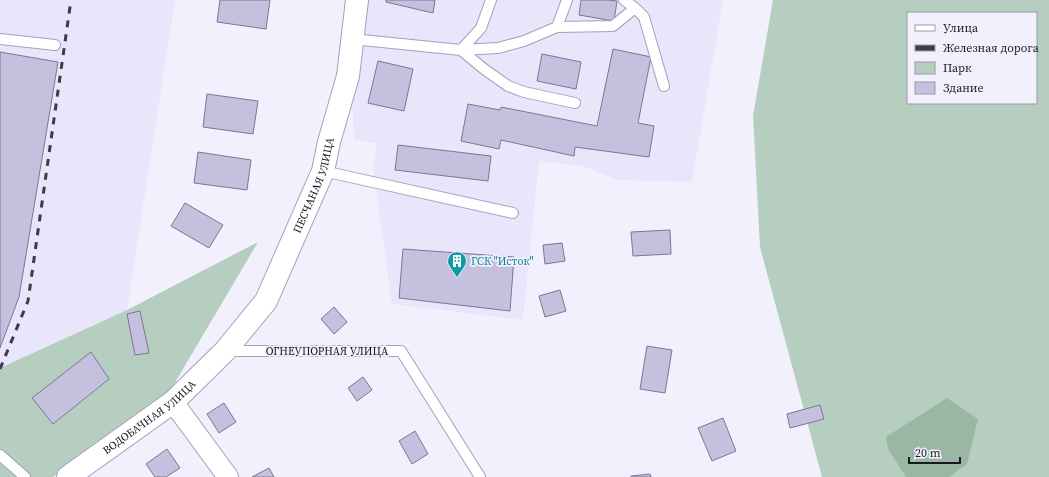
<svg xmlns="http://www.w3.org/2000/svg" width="1049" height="477" font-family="'Source Serif 4',serif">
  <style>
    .industrial { fill: #e9e5fb }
    .green { fill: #b6cebf; fill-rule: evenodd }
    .forest { fill: #9ab7a4 }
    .building { fill: #c5c0de; stroke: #7b7792 }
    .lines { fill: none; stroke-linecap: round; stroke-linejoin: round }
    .service-casing { stroke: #a49fbc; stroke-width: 12 }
    .minor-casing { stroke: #a49fbc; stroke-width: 22 }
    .tertiary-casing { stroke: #a49fbc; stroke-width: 24 }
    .service { stroke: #fff; stroke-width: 10 }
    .minor { stroke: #fff; stroke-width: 20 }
    .tertiary { stroke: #fff; stroke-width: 22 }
    .rail { stroke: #3e3c48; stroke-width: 3; stroke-dasharray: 7 7; stroke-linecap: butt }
    .labels { text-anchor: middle; stroke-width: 3.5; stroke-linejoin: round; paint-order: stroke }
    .street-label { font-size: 11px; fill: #1a1823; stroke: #f2f0fd }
    .culture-label { font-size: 11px; fill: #0d838f; stroke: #f2f0fd; text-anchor: start }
  </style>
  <rect width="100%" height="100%" fill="#f2f0fd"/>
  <!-- industrial -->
  <path class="industrial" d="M 0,0 L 175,0 L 127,310 L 0,368 Z
    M 363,0 L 723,0 L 692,182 L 618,180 L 583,166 L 539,161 L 523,320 L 392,304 L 373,169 L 377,143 L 354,140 L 352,88 Z"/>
  <!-- green -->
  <path class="green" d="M 773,0 L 1049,0 L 1049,477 L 822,477 L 760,247 L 753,116 ZM 908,13 L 1036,13 L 1036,103 L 908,103 Z
    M 258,242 L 170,391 L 53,477 L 0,477 L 0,368 L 127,310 Z"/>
  <!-- forest -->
  <path class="forest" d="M 947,398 L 978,419 L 967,464 L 949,477 L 906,477 L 888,449 L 886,437 Z"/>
  <!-- building -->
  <path class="building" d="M 220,0 L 270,0 L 266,29 L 217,22 Z
    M 386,0 L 435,0 L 433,13 L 386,2 Z
    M 581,0 L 608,0 L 617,1 L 614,21 L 579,15 Z
    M 613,49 L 651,57 L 638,123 L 654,126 L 649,157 L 575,147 L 574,156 L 501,140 L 499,149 L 461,141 L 468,104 L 500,110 L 501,107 L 597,126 Z
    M 0,52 L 58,62 L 19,297 L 0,348 Z
    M 542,54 L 581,62 L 576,89 L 537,81 Z
    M 378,61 L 413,69 L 404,111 L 368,103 Z
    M 207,94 L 258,101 L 253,134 L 203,127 Z
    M 398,145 L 491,156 L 488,181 L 395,170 Z
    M 198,152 L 251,160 L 247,190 L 194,183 Z
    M 185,203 L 223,225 L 209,248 L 171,226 Z
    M 670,230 L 671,254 L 633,256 L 631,232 Z
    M 562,243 L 565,261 L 545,264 L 543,245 Z
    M 403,249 L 514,257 L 510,311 L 399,298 Z
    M 560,290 L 566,311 L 545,317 L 539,296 Z
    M 334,307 L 347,322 L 334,334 L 321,319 Z
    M 140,311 L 149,353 L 135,355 L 127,314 Z
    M 647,346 L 672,350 L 665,393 L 640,389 Z
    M 91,352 L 109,379 L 53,424 L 32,398 Z
    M 363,377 L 372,390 L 357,401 L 348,388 Z
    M 224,403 L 236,422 L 219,433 L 207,414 Z
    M 820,405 L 824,419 L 790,428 L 787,414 Z
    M 723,418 L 736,451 L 712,461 L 698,428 Z
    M 415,431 L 428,454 L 412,464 L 399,441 Z
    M 167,449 L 180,468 L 166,477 L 155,477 L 146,464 Z
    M 269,468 L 274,477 L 252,477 Z
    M 650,474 L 651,477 L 631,477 L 631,476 Z"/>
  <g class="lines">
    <defs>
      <path id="service" d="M 567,0 L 557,27 L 524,41 L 498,48 L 461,50 L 484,69 L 508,86 L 524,92 L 575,103
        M 624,0 L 635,8
        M 557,27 L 613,26 L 635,8 L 644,17 L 664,86
        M 0,39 L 55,45
        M 352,39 L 461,50 L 481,28 L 491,0
        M 323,171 L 513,213
        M 225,351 L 401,351 L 480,477
        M 0,455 L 25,477"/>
      <path id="minor" d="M 173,402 L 228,477"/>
      <g id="tertiary">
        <path id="s1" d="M 68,477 L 173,402 L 225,351 L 266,301 L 323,171 L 329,142 L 348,76 L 357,0"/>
      </g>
    </defs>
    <!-- service casing -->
    <use href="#service" class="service-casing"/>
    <!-- minor casing -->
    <use href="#minor" class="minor-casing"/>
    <!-- tertiary casing -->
    <use href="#tertiary" class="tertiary-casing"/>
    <!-- service -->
    <use href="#service" class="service"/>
    <!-- minor -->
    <use href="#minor" class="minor"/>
    <!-- tertiary -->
    <use href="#tertiary" class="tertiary"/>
    <!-- rail -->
    <path class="rail" d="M 0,369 L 28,301 L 71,0"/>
  </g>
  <!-- icons -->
  <defs>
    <symbol id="building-pin" viewBox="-11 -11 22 30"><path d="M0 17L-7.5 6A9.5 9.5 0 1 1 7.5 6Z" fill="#0f9aa8" stroke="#f2f0fd"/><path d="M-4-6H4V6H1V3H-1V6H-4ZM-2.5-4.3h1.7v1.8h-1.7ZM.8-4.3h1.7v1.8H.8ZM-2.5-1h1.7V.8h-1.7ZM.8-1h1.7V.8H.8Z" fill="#fff"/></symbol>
  </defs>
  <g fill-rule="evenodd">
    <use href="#building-pin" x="446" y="250" width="22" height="30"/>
  </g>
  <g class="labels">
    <!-- street labels -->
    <g class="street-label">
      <text dy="4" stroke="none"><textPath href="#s1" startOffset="392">ПЕСЧАНАЯ УЛИЦА</textPath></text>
      <text x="327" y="355">ОГНЕУПОРНАЯ УЛИЦА</text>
      <text dy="4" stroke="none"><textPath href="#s1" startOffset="101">ВОДОБАЧНАЯ УЛИЦА</textPath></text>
    </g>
    <!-- culture labels -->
    <g class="culture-label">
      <text x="471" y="265">ГСК "Исток"</text>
    </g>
  </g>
  <!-- legend -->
  <rect x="907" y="12" width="130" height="92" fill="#f2f0fd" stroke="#9c9aa6"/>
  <rect x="915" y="25" width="20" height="6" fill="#ffffff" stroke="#9c9aa6"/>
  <text x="943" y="32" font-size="12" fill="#1a1823">Улица</text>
  <rect x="915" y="45" width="20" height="6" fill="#3e3c48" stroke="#9c9aa6"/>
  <text x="943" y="52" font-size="12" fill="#1a1823">Железная дорога</text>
  <rect x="915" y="62" width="20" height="12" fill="#b6cebf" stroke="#9c9aa6"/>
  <text x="943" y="72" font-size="12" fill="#1a1823">Парк</text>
  <rect x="915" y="82" width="20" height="12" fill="#c5c0de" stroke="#9c9aa6"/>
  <text x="943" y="92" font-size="12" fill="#1a1823">Здание</text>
  <!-- scale -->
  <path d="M909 457v6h51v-6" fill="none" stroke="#1a1823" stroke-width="2"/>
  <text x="915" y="457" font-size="12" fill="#1a1823" stroke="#f2f0fd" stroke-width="3" paint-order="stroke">20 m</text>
</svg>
